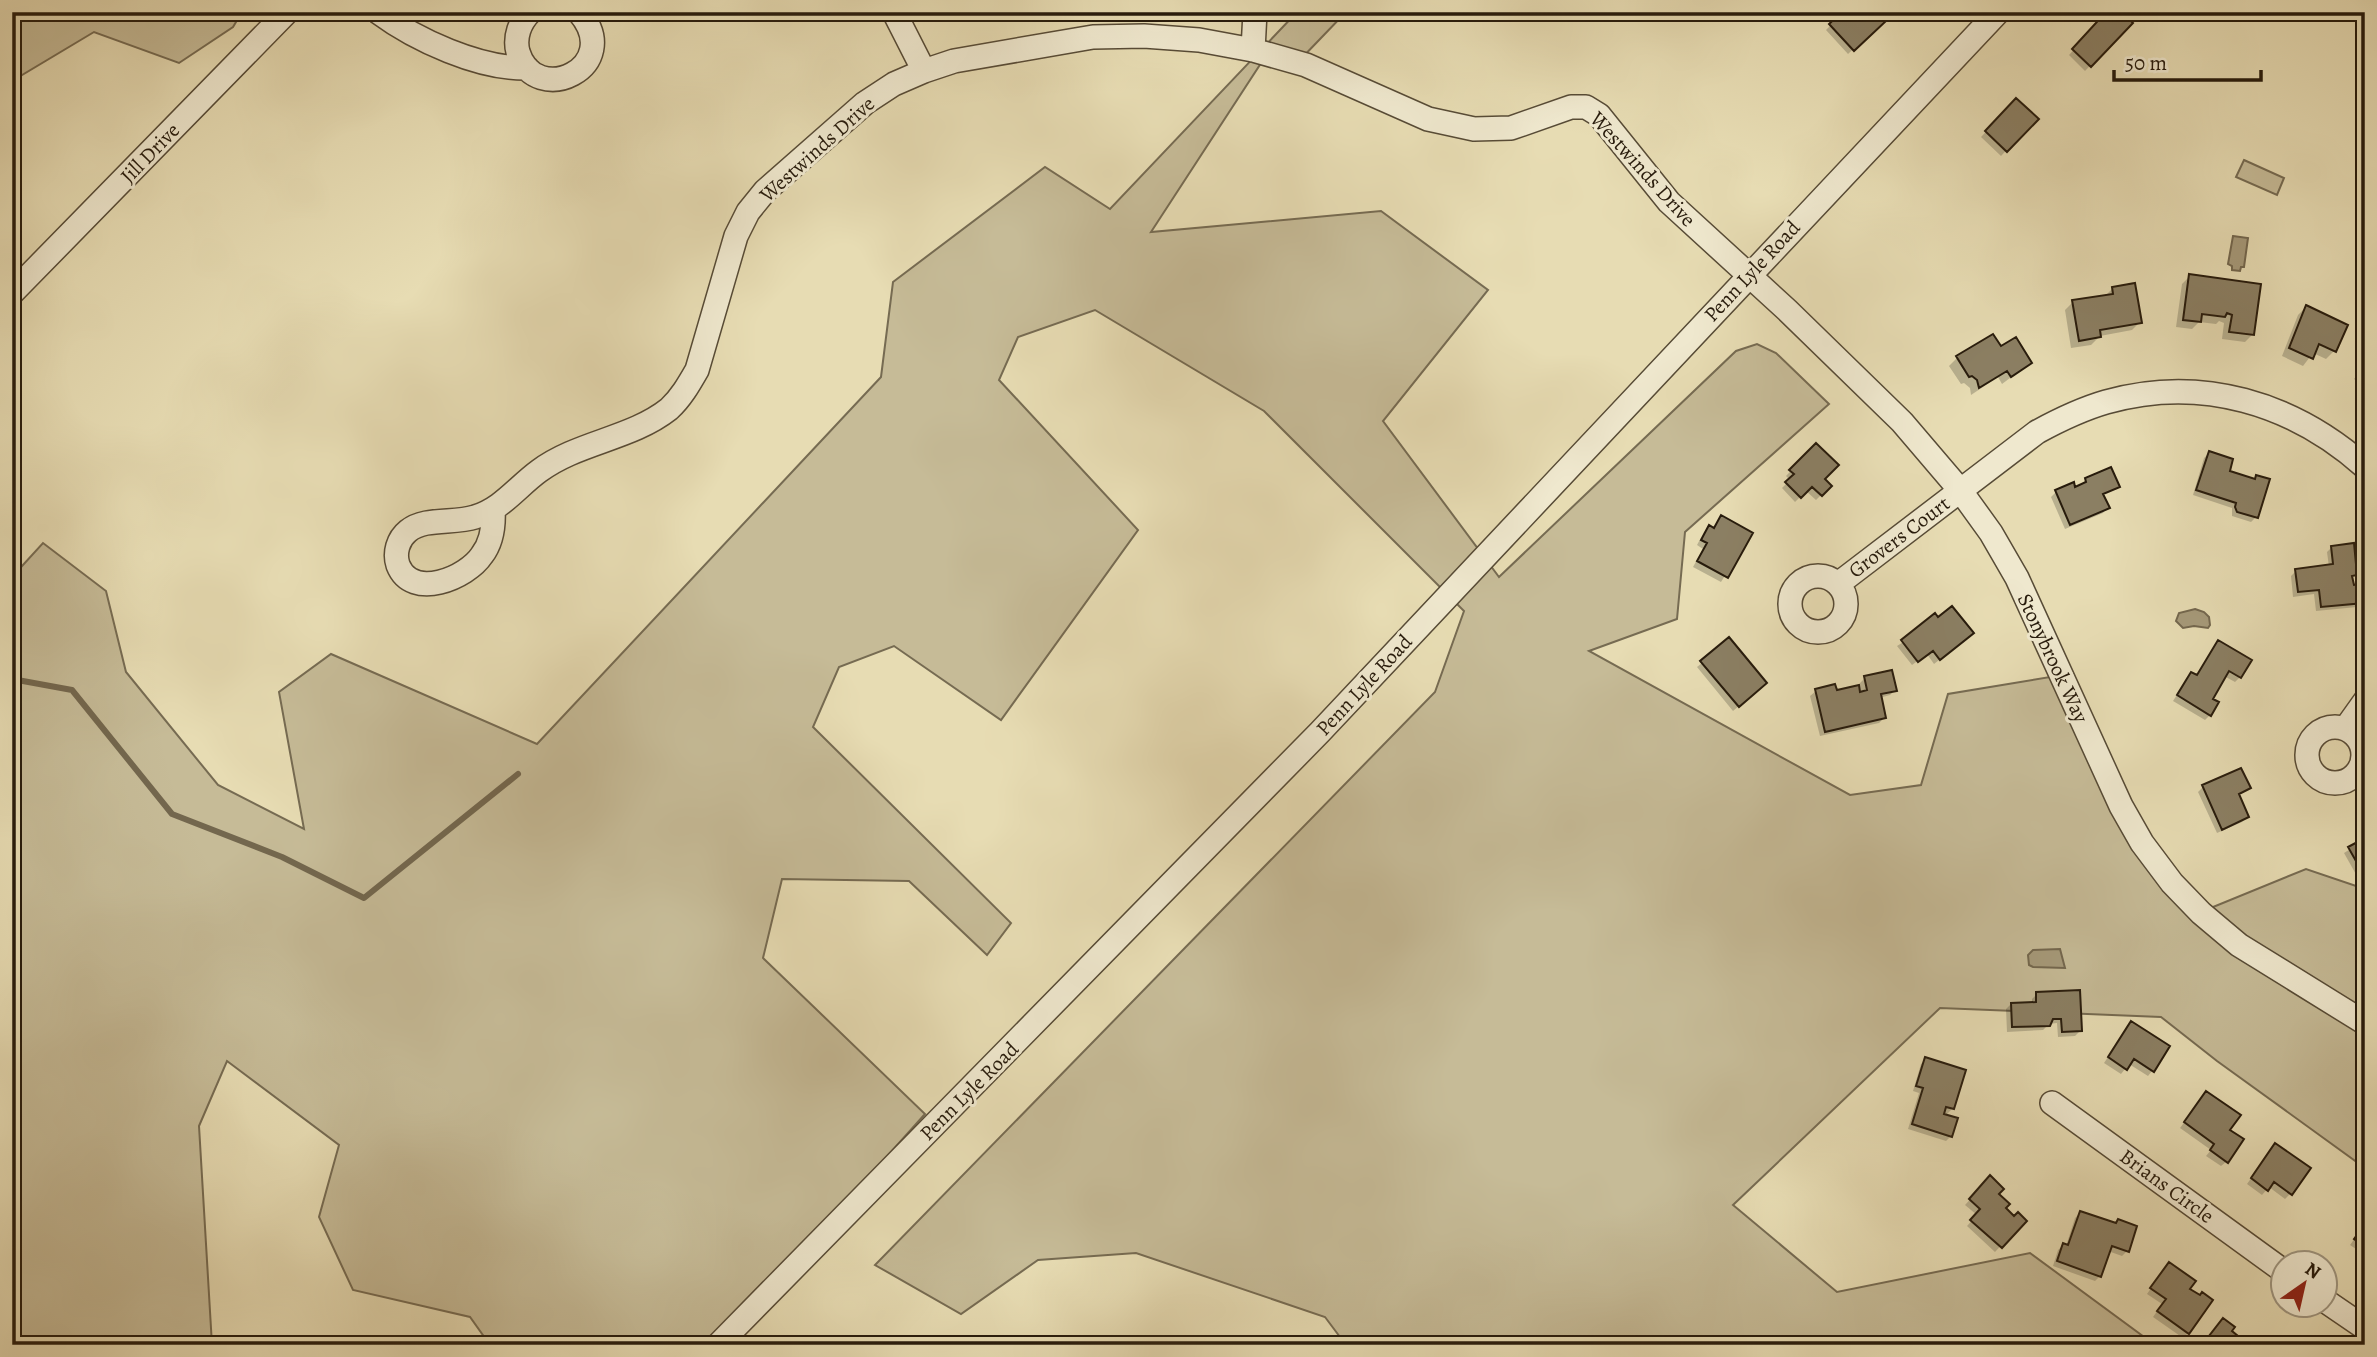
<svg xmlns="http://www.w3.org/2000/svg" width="2377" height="1357" font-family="Alegreya,serif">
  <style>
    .green { fill: #c6bb97; stroke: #766b52; stroke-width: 2 }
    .water { fill: #a69a7a; stroke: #73674e; stroke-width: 2 }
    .shadow { fill: #0003 }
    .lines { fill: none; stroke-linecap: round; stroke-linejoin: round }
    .stream { stroke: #73674e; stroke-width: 6 }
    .building { fill: #8b7f63; stroke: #271b0c; stroke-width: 2 }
    .minor-casing { stroke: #574b36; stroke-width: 26 }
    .minor { stroke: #efe8ce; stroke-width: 23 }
    .labels { text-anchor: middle; stroke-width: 6; stroke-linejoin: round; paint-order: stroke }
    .street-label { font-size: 21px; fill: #271b0c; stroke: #efe8ce }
  </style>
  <rect width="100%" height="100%" fill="#e7dcb3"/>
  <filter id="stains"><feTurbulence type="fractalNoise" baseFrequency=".00286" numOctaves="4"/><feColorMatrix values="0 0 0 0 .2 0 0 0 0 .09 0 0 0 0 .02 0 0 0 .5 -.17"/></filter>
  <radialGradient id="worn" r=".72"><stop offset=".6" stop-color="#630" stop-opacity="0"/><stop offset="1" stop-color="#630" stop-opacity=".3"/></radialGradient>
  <!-- green -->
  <path class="green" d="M 12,12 L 242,12 L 233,27 L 179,63 L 94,32 L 12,81 Z
    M 1297,12 L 1346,12 L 1296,64 L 1267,54 L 1151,232 L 1381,211 L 1488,290 L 1383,421 L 1499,577 L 1736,351 L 1757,344 L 1776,353 L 1829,404 L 1685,532 L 1677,619 L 1589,651 L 1850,795 L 1921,785 L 1948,694 L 2062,675 L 2125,814 L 2196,914 L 2306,869 L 2365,889 L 2365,1168 L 2217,1061 L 2161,1017 L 1940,1008 L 1733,1205 L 1837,1292 L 2030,1253 L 2155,1345 L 1346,1345 L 1325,1317 L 1136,1253 L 1038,1260 L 961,1314 L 875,1265 L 1435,692 L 1464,611 L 1264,411 L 1095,310 L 1018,337 L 999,380 L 1138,530 L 1001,720 L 894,646 L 839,667 L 813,727 L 1011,923 L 987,955 L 909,881 L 782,879 L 763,958 L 925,1114 L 718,1345 L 490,1345 L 470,1317 L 353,1290 L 319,1217 L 339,1145 L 227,1061 L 199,1126 L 212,1345 L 12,1345 L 12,577 L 43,543 L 106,591 L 126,672 L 218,785 L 304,829 L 279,692 L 331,654 L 537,744 L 881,377 L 893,282 L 1045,167 L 1110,209 Z
    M 2244,160 L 2284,178 L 2277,195 L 2236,177 Z"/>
  <!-- water -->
  <path class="water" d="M 2233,236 L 2248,238 L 2244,267 L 2241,267 L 2240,271 L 2232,270 L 2232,266 L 2228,264 Z
    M 2195,609 L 2204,612 L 2209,617 L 2210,625 L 2208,628 L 2194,626 L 2183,628 L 2176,621 L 2179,613 Z
    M 2060,949 L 2065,968 L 2033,967 L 2029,965 L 2028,955 L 2033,950 Z"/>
  <!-- shadow -->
  <path class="shadow" d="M 1844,12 L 1883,21 L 1848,54 L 1826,30 Z
    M 2108,12 L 2131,23 L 2085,71 L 2069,55 Z
    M 2016,100 L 2036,119 L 2001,156 L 1981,137 Z
    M 2190,276 L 2259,286 L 2253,334 L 2245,342 L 2222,339 L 2224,323 L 2219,321 L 2216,324 L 2199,322 L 2192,329 L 2176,327 L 2182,284 Z
    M 2113,288 L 2140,322 L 2132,330 L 2100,336 L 2091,345 L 2071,348 L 2065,310 L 2073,302 L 2104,297 Z
    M 2306,307 L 2334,351 L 2326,359 L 2313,353 L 2303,366 L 2282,356 L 2298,315 Z
    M 2000,349 L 2030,363 L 2002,384 L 1998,377 L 1971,395 L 1970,388 L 1964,383 L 1961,384 L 1949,366 L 1957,358 Z
    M 2365,365 L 2365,387 L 2354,379 Z
    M 1816,445 L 1823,479 L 1830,486 L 1816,500 L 1806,491 L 1795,502 L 1782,488 L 1790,480 L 1786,476 Z
    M 2209,453 L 2228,472 L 2253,480 L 2256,477 L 2256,517 L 2251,522 L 2232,516 L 2232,508 L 2193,495 L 2204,458 Z
    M 2086,480 L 2118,486 L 2102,496 L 2107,508 L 2103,513 L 2065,529 L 2051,497 L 2056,492 L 2074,489 Z
    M 1722,517 L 1751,534 L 1721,582 L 1693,567 L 1703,549 L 1697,545 L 1704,532 L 1709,527 L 1713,529 Z
    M 2332,547 L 2355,574 L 2351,579 L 2362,602 L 2357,607 L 2316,611 L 2314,594 L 2293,597 L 2291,576 L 2296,571 L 2329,567 L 2327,552 Z
    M 1938,620 L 1967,638 L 1934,664 L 1927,654 L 1912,665 L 1897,646 Z
    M 2218,642 L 2240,677 L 2235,682 L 2224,676 L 2210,699 L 2210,715 L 2205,720 L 2173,701 L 2187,679 L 2191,674 L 2196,676 Z
    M 1702,663 L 1760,688 L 1733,711 L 1697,667 Z
    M 1865,678 L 1895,690 L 1890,695 L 1879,698 L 1884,718 L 1879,723 L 1820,736 L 1810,696 L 1816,691 L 1835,692 L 1860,686 L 1860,683 Z
    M 2203,787 L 2249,788 L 2238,796 L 2247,817 L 2242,822 L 2217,833 L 2198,792 Z
    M 2365,840 L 2365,883 L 2362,885 L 2344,853 Z
    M 2037,994 L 2080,1031 L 2075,1036 L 2058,1037 L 2057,1023 L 2049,1024 L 2043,1030 L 2007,1032 L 2006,1009 L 2011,1004 L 2032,1003 L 2032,999 Z
    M 2131,1023 L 2152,1071 L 2148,1076 L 2129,1064 L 2121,1074 L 2104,1063 Z
    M 1926,1059 L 1953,1108 L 1945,1116 L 1951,1136 L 1946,1141 L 1908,1129 L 1919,1093 L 1913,1091 L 1921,1064 Z
    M 2206,1093 L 2228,1130 L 2226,1162 L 2221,1166 L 2206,1156 L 2211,1150 L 2180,1128 Z
    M 2271,1150 L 2290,1194 L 2285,1199 L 2269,1187 L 2262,1195 L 2247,1184 Z
    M 1990,1178 L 2004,1208 L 2014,1218 L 2024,1221 L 1995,1252 L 1967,1226 L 1977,1215 L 1965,1205 Z
    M 2080,1213 L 2127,1251 L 2122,1256 L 2108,1251 L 2100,1276 L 2095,1281 L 2053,1266 L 2058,1250 L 2063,1245 L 2066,1246 L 2075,1218 Z
    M 2365,1224 L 2365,1255 L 2350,1245 Z
    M 2164,1269 L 2188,1289 L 2188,1333 L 2183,1338 L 2153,1317 L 2162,1304 L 2147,1294 Z"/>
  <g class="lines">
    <!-- stream -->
    <path class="stream" d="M 12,679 L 72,690 L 172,814 L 282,857 L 364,898 L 518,774"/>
  </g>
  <!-- building -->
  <path class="building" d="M 1842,12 L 1877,12 L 1886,21 L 1854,51 L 1829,24 Z
    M 2106,12 L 2122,12 L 2133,23 L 2091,67 L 2072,49 Z
    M 2016,98 L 2039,119 L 2007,152 L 1985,131 Z
    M 2189,274 L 2261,284 L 2254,335 L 2229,332 L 2232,315 L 2227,313 L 2225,317 L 2202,314 L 2201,322 L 2183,320 Z
    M 2135,283 L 2142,323 L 2100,330 L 2101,337 L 2079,341 L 2072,300 L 2113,294 L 2112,287 Z
    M 2306,305 L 2348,325 L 2336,352 L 2319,344 L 2313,359 L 2289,348 Z
    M 1993,334 L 2001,346 L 2016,337 L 2032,363 L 2011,377 L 2007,371 L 1979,388 L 1977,380 L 1972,376 L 1969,377 L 1956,356 Z
    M 1816,443 L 1839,465 L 1825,479 L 1832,486 L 1822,496 L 1812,487 L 1801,498 L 1785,482 L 1794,474 L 1789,470 Z
    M 2209,451 L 2233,459 L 2230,471 L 2255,479 L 2256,475 L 2270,479 L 2258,518 L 2237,512 L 2235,507 L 2236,503 L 2196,490 Z
    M 2111,467 L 2120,487 L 2103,494 L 2110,508 L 2070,525 L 2055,490 L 2074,482 L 2075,487 L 2086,482 L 2085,478 Z
    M 1721,515 L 1753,533 L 1728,578 L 1697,561 L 1707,543 L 1701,540 L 1709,525 L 1714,528 Z
    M 2354,543 L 2357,575 L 2352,576 L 2354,585 L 2362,584 L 2364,603 L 2321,607 L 2319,590 L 2298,592 L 2295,569 L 2333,564 L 2331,546 Z
    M 1952,606 L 1974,633 L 1940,660 L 1933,651 L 1918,662 L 1901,640 L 1935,613 L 1938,617 Z
    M 1729,637 L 1767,683 L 1739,707 L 1700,661 Z
    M 2218,640 L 2252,660 L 2241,678 L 2229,671 L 2213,699 L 2219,702 L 2211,716 L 2177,695 L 2191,672 L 2197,675 Z
    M 1892,670 L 1897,691 L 1881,694 L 1886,718 L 1825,732 L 1815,689 L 1835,684 L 1837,690 L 1859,685 L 1860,692 L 1867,690 L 1864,676 Z
    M 2241,768 L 2251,788 L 2239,794 L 2249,817 L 2222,830 L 2202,785 Z
    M 2365,838 L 2365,877 L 2348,847 Z
    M 2080,990 L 2082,1031 L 2062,1032 L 2061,1019 L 2053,1019 L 2050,1026 L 2012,1027 L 2011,1003 L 2036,1002 L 2036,992 Z
    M 2131,1021 L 2170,1046 L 2154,1072 L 2134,1059 L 2127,1070 L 2108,1057 Z
    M 1925,1057 L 1966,1070 L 1954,1109 L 1946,1107 L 1944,1114 L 1958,1118 L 1952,1137 L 1912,1124 L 1923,1088 L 1916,1086 Z
    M 2206,1091 L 2241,1115 L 2230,1130 L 2244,1139 L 2228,1163 L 2210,1150 L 2214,1144 L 2184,1122 Z
    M 2275,1143 L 2311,1168 L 2292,1195 L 2274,1182 L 2268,1191 L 2251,1178 Z
    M 1990,1175 L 2004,1189 L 1999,1194 L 2010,1204 L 2006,1208 L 2014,1216 L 2018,1212 L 2027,1221 L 2002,1248 L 1970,1220 L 1980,1209 L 1969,1199 Z
    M 2080,1211 L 2116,1223 L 2118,1219 L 2137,1226 L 2129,1252 L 2112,1246 L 2101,1277 L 2057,1261 L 2063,1243 L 2068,1245 Z
    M 2365,1224 L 2365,1247 L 2354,1239 Z
    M 2169,1262 L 2196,1281 L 2190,1289 L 2200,1295 L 2202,1292 L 2213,1300 L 2189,1334 L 2157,1311 L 2166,1299 L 2150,1288 Z
    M 2223,1318 L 2235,1327 L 2232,1331 L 2249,1345 L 2202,1345 Z"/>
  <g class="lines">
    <defs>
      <path id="minor" d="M 378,12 C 416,40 479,69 527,68
        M 530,12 C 520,22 514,37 518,52 C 535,109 626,67 579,12
        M 894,12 L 924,71
        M 1253,50 L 1255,12
        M 12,293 L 287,12
        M 493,509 C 494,525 492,542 482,555 C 467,578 412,601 398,565 C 394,553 398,539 408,531 C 425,517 454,524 475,517 C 502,509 517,487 539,471 C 578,442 631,439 669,409 C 681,398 689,384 697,370 L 736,236 L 748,212 L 765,191 L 865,103 L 894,84 L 924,71 L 954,61 L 1093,37 L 1144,36 L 1199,40 L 1253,50 L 1306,65 L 1428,119 L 1474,129 L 1511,128 L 1571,107 L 1586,107 L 1599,115 L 1669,202 L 1787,310 L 1902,422 L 1960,490 L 1991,533 L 2017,578 L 2121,806 L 2142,843 L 2172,883 L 2201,913 L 2239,945 L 2365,1023
        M1790 604a28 28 0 1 1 56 0a28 28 0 1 1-56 0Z
        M 1838,584 L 2037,432 C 2059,420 2082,409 2106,402 C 2201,375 2293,403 2365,467
        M2307 755a28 28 0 1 1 56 0a28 28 0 1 1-56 0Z
        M 2345,729 L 2365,701
        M 2052,1103 L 2282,1270
        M 2324,1300 L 2365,1328
        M 718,1345 L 1320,732 L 1998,12"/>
    </defs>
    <!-- minor casing -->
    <use href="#minor" class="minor-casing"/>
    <!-- minor -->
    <use href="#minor" class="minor"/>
  </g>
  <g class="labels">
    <!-- street labels -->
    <g class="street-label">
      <text transform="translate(817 149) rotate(-42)" y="7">Westwinds Drive</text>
      <text transform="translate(150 153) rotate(-46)" y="7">Jill Drive</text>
      <text transform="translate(1643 169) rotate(48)" y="7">Westwinds Drive</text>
      <text transform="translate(1752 271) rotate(-47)" y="7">Penn Lyle Road</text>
      <text transform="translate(1899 537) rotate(-37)" y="7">Grovers Court</text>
      <text transform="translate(2053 658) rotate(65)" y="7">Stonybrook Way</text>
      <text transform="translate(1364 685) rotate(-47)" y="7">Penn Lyle Road</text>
      <text transform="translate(969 1091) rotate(-45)" y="7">Penn Lyle Road</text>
      <text transform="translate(2167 1186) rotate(36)" y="7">Brians Circle</text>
    </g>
  </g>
  <!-- margin -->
  <rect width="2377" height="1357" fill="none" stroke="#e7dcb3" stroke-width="42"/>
  <rect x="14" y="14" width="2349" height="1329" fill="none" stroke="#271b0c" stroke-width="3.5"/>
  <rect x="21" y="21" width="2335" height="1315" fill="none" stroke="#271b0c" stroke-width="2"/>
  <!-- north arrow -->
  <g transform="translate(2304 1284) rotate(34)"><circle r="33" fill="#efe8ce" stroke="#9f9680" stroke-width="2"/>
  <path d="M0-5L12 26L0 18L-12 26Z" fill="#8f2418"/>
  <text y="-10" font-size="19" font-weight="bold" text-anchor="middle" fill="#271b0c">N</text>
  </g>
  <!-- scale -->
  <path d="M2114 70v10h147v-10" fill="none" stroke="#271b0c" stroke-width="3.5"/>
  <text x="2125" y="70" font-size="21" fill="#271b0c" stroke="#efe8ce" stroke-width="5" paint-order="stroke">50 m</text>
  <rect width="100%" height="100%" filter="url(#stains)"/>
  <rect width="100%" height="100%" fill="url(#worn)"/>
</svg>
